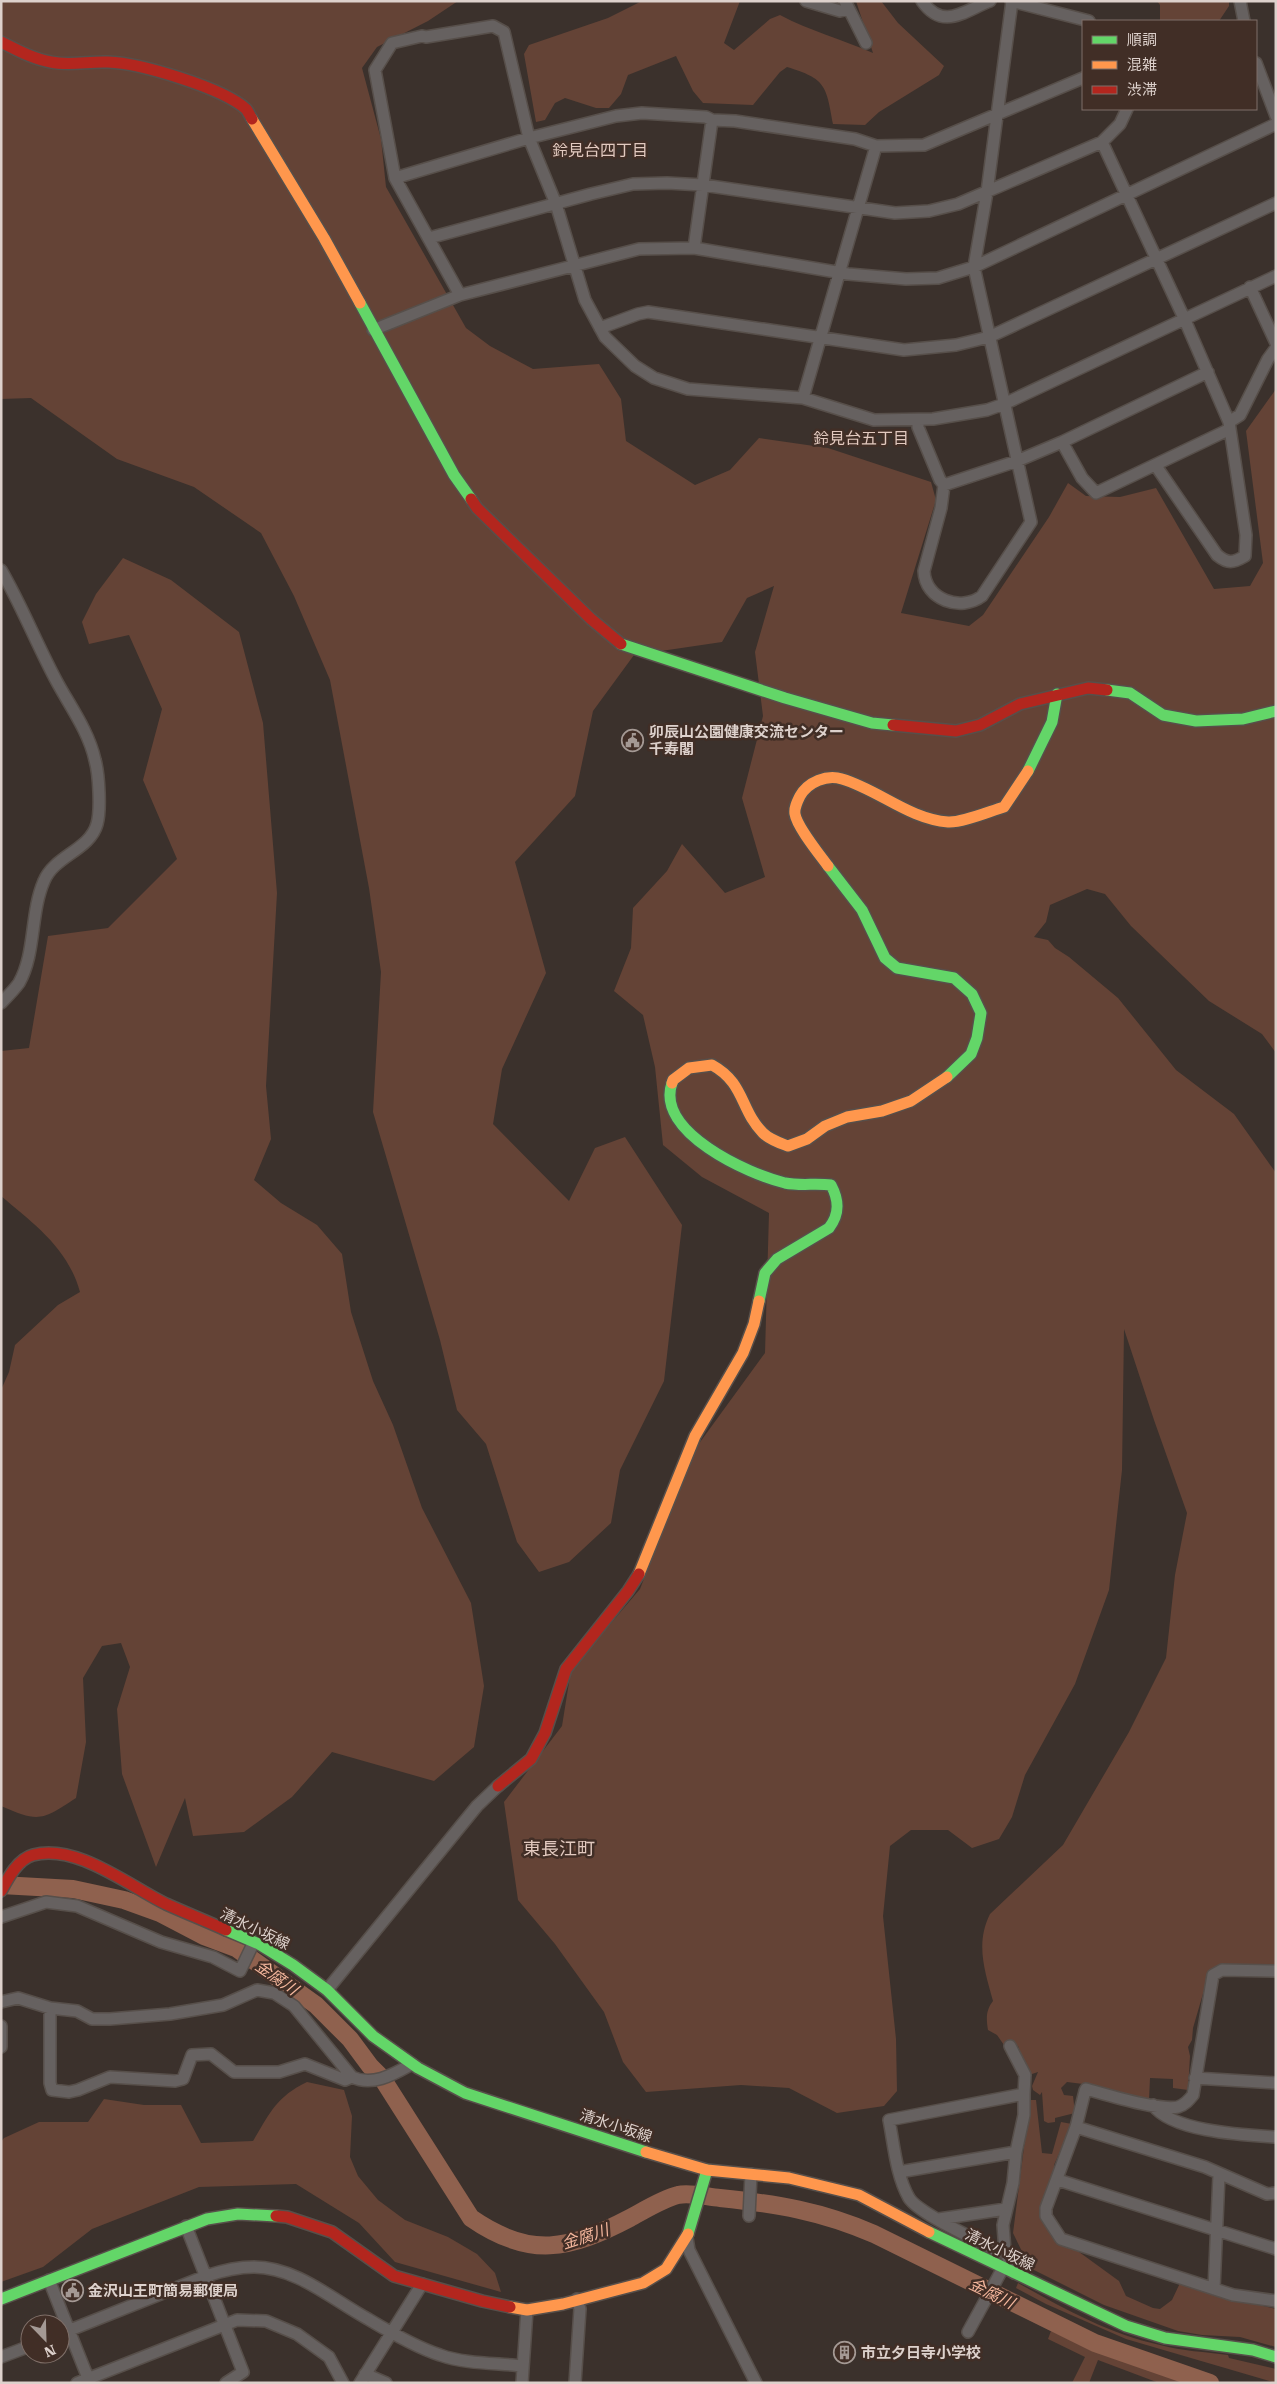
<svg xmlns="http://www.w3.org/2000/svg" width="1277" height="2384" font-family="'Roboto Serif','Noto Sans JP',serif">
  <style>
    .green { fill: #644336 }
    .lines { fill: none; stroke-linecap: round; stroke-linejoin: round }
    .river { stroke: #8f614e; stroke-width: 18 }
    .street-casing { stroke: #574f4a; stroke-width: 14 }
    .fast-casing { stroke: #574f4a; stroke-width: 14 }
    .slow-casing { stroke: #574f4a; stroke-width: 14 }
    .jam-casing { stroke: #574f4a; stroke-width: 14 }
    .street { stroke: #666160; stroke-width: 11 }
    .fast { stroke: #63d668; stroke-width: 11 }
    .slow { stroke: #ff974d; stroke-width: 11 }
    .jam { stroke: #b3261e; stroke-width: 11 }
    .labels { text-anchor: middle; stroke-width: 5; stroke-linejoin: round; paint-order: stroke }
    .poi-label { font-size: 15px; font-weight: bold; fill: #ddd1cc; stroke: #412e26; text-anchor: start }
    .street-label { font-size: 15px; fill: #ddd1cc; stroke: #412e26 }
    .neighbourhood-label { font-size: 16px; fill: #e2c9bf; stroke: #412e26 }
    .water-label { font-size: 16px; font-style: italic; fill: #f5b79d; stroke: #412e26 }
    .quarter-label { font-size: 18px; fill: #e2c9bf; stroke: #412e26 }
  </style>
  <rect width="100%" height="100%" fill="#3b312c"/>
  <!-- green -->
  <path class="green" d="M 1,1 L 458,1 L 428,21 L 377,47 L 362,68 L 381,139 L 386,187 L 466,328 L 490,346 L 533,369 L 599,364 L 621,399 L 626,441 L 695,485 L 730,470 L 759,438 L 828,448 L 931,482 L 936,500 L 901,613 L 969,626 L 983,615 L 1049,517 L 1068,483 L 1086,496 L 1120,497 L 1156,488 L 1214,589 L 1250,586 L 1263,563 L 1246,431 L 1276,389 L 1276,1053 L 1262,1034 L 1209,1001 L 1131,926 L 1105,894 L 1087,889 L 1050,905 L 1046,922 L 1034,937 L 1048,940 L 1055,948 L 1069,957 L 1118,998 L 1176,1070 L 1234,1114 L 1276,1173 L 1276,1967 L 1220,1964 L 1209,1973 L 1193,2028 L 1192,2040 L 1188,2047 L 1190,2056 L 1188,2090 L 1173,2088 L 1173,2079 L 1150,2078 L 1149,2100 L 1099,2086 L 1067,2082 L 1061,2088 L 1064,2095 L 1073,2096 L 1075,2113 L 1055,2118 L 1055,2122 L 1048,2123 L 1044,2121 L 1042,2092 L 1040,2095 L 1033,2090 L 1032,2086 L 1038,2072 L 1029,2075 L 1018,2046 L 1004,2045 L 997,2035 L 988,2030 C 986,2018 986,2010 993,2001 C 985,1971 975,1944 990,1914 L 1063,1845 L 1129,1732 L 1166,1658 L 1175,1575 L 1187,1513 L 1154,1420 L 1124,1329 L 1122,1470 L 1109,1590 L 1075,1684 L 1025,1775 L 1012,1817 L 999,1839 L 972,1848 L 948,1830 L 911,1830 L 890,1846 L 883,1916 L 896,2039 L 897,2091 L 884,2106 L 837,2113 L 789,2088 L 741,2085 L 646,2092 L 623,2062 L 604,2012 L 555,1944 L 518,1900 L 504,1802 L 562,1726 L 571,1670 L 640,1589 L 695,1449 L 765,1353 L 769,1213 L 702,1177 L 663,1145 L 655,1067 L 643,1015 L 614,991 L 631,948 L 633,908 L 667,871 L 682,844 L 725,893 L 765,877 L 742,798 L 763,716 L 755,652 L 774,586 L 747,598 L 722,642 L 634,655 L 593,711 L 575,796 L 515,862 L 546,973 L 502,1069 L 493,1124 L 569,1201 L 595,1148 L 625,1137 L 682,1225 L 664,1381 L 620,1470 L 611,1523 L 569,1562 L 539,1572 L 517,1542 L 486,1444 L 457,1410 L 440,1340 L 373,1112 L 381,972 L 369,888 L 330,680 L 294,596 L 261,533 L 194,487 L 117,459 L 31,398 L 1,399 Z
    M 642,1 L 740,1 L 724,43 L 734,50 L 770,19 L 780,15 C 810,31 841,39 873,53 L 856,1 L 881,1 L 898,23 L 944,66 L 939,75 L 879,112 L 865,125 L 833,124 C 826,85 826,79 787,67 L 780,72 L 753,105 L 703,103 L 693,91 L 676,56 L 628,75 L 621,94 L 609,108 L 596,108 L 565,98 L 555,103 L 545,120 L 536,122 L 524,54 L 529,45 L 608,18 Z
    M 1157,1 L 1229,1 L 1229,6 L 1219,21 L 1160,21 L 1160,5 Z
    M 123,558 L 171,580 L 239,632 L 263,723 L 277,893 L 266,1086 L 271,1139 L 254,1180 L 281,1203 L 317,1225 L 342,1254 L 351,1312 L 373,1381 L 393,1425 L 422,1508 L 471,1603 L 484,1686 L 474,1747 L 434,1781 L 332,1752 L 292,1797 L 244,1832 L 193,1836 L 185,1798 L 156,1867 L 122,1774 L 117,1709 L 130,1667 L 121,1643 L 102,1646 L 83,1678 L 86,1742 L 76,1798 C 42,1820 40,1823 1,1806 L 1,1390 L 9,1372 L 15,1345 L 58,1305 L 80,1292 C 68,1248 34,1224 1,1196 L 1,1051 L 29,1048 L 48,936 L 108,928 L 177,859 L 143,780 L 162,709 L 129,635 L 89,644 L 82,622 L 96,594 Z
    M 307,2082 L 344,2090 L 352,2116 L 350,2157 L 358,2176 L 378,2200 L 405,2220 L 448,2237 L 477,2254 L 495,2273 L 501,2292 L 395,2262 L 359,2223 L 296,2184 L 199,2187 L 92,2229 L 43,2267 L 1,2282 L 1,2142 L 4,2138 L 39,2122 L 88,2122 L 104,2099 L 144,2105 L 181,2105 L 201,2143 L 253,2141 C 270,2113 276,2097 307,2082 Z
    M 1030,2100 L 1036,2100 L 1042,2153 L 1052,2154 L 1061,2122 L 1072,2124 L 1054,2165 L 1055,2168 L 1042,2211 L 1075,2249 L 1119,2281 L 1126,2296 L 1153,2308 L 1160,2309 L 1172,2300 L 1180,2283 L 1208,2293 L 1276,2309 L 1276,2347 L 1240,2337 L 1202,2335 L 1178,2331 L 1104,2305 L 1030,2268 L 1013,2233 Z
    M 1018,2283 C 1063,2308 1109,2334 1160,2345 C 1182,2351 1206,2352 1228,2355 L 1229,2358 L 1276,2369 L 1276,2383 L 1126,2339 L 1046,2304 L 1016,2288 Z
    M 1051,2331 L 1101,2353 L 1188,2383 L 1159,2383 L 1098,2360 L 1089,2383 L 1072,2383 L 1085,2357 L 1048,2339 Z"/>
  <g class="lines">
    <!-- river -->
    <path class="river" d="M 1,1885 L 73,1889 L 124,1900 L 160,1913 L 204,1936 L 236,1948 L 316,2005 L 350,2039 L 370,2066 L 382,2078 L 471,2218 C 530,2259 569,2250 630,2218 C 643,2211 664,2198 678,2195 C 690,2192 707,2197 720,2198 C 777,2204 821,2211 874,2234 L 1095,2343 L 1210,2383"/>
    <defs>
      <path id="street" d="M 806,1 L 840,11 L 849,9 L 845,1
        M 922,1 C 943,31 964,11 990,1
        M 1011,1 L 1089,21
        M 1240,1 L 1244,21
        M 849,9 L 866,43
        M 1256,63 L 1276,116
        M 1102,142 L 1184,318 L 1229,422 L 1246,535 L 1245,556 C 1233,563 1228,564 1217,555 L 1156,466
        M 395,178 L 529,138 L 616,116 L 642,113 L 706,117 L 712,120 L 735,121 L 855,139 L 876,146 L 924,145 L 1083,78
        M 429,238 L 591,194 L 633,184 L 667,183 L 703,185 L 895,213 L 929,211 L 958,204 L 1102,142 L 1120,124 L 1127,109
        M 694,248 L 712,120
        M 1250,287 L 1276,343
        M 460,295 L 395,178 L 375,70 L 392,43 L 422,36 L 426,37 L 493,26 L 504,32 L 529,138 L 556,204 L 585,300 L 605,337 L 635,366 L 654,378 L 688,389 L 803,398 L 874,420 L 933,419 L 987,410 L 1004,404 L 1276,276
        M 600,328 L 638,314 L 648,312 L 904,350 L 956,345 L 989,337 L 1276,203
        M 373,330 L 460,295 L 639,249 L 694,248 L 848,274 L 906,279 L 938,278 L 974,267 L 1276,124
        M 803,398 L 876,146
        M 918,420 L 918,427 L 940,480 L 944,485 L 941,508 L 924,571 C 925,600 961,612 982,596 L 1031,522 L 974,267 L 987,192 L 1012,1
        M 1229,422 L 1240,415 L 1268,359 L 1276,348
        M 1062,442 L 1082,478 L 1096,493 L 1230,429
        M 944,485 L 1017,461 L 1062,442 L 1208,372
        M 1,570 C 22,606 37,645 57,682 C 70,706 89,732 95,760 C 99,774 101,810 97,824 C 90,850 54,856 44,881 C 30,913 36,953 19,983 C 14,990 7,997 1,1003
        M 1,1917 L 46,1902 L 77,1906 L 161,1942 L 213,1957 L 240,1971 L 253,1944 L 259,1944
        M 1276,1971 L 1222,1970 L 1213,1975 L 1193,2095 C 1189,2100 1185,2105 1178,2107 C 1159,2111 1108,2095 1086,2089 L 1085,2091 L 1076,2127 L 1046,2208 L 1046,2216 L 1061,2239 L 1064,2240 L 1233,2295 L 1276,2301
        M 327,1990 L 477,1806 L 498,1786
        M 1,2002 L 18,1998 L 50,2008 L 77,2011 L 92,2019 L 110,2019 L 170,2014 L 223,2005 L 257,1990 L 274,1993 L 294,2006 L 352,2077 C 373,2087 394,2074 412,2064
        M 50,2008 L 50,2083 L 52,2090 L 69,2092 L 78,2090 L 110,2077 L 175,2081 L 183,2079 L 192,2055 L 211,2054 L 234,2072 L 279,2072 L 305,2064 L 345,2080 L 352,2077
        M 1,2026 L 1,2047
        M 1195,2078 L 1276,2083
        M 1153,2105 C 1172,2132 1244,2135 1276,2137
        M 1076,2127 L 1205,2167 L 1267,2194 L 1276,2193
        M 899,2172 L 1016,2152
        M 1058,2180 L 1276,2249
        M 749,2216 L 751,2174
        M 939,2219 L 1006,2209
        M 186,2226 L 243,2372 L 226,2383
        M 687,2238 L 689,2250 L 756,2383
        M 1005,2251 L 1003,2225 L 1013,2183 L 1016,2152 L 1024,2115 L 1024,2094 L 1025,2075 L 1010,2046
        M 1014,2273 L 1005,2251 L 998,2251 C 979,2241 919,2214 909,2198 C 896,2175 894,2145 889,2120 L 1024,2094
        M 49,2280 L 90,2383
        M 1214,2289 L 1219,2175
        M 968,2332 L 1003,2268
        M 60,2334 L 206,2276 C 221,2271 238,2267 254,2267 C 296,2267 333,2300 368,2319 C 388,2331 418,2348 440,2355 C 465,2364 496,2363 523,2366
        M 1,2357 L 30,2346
        M 365,2374 L 386,2383
        M 77,2383 L 237,2320 L 266,2321 L 297,2334 L 329,2357 L 343,2383
        M 360,2383 L 422,2284
        M 522,2383 L 527,2310
        M 575,2383 L 580,2309 L 577,2299"/>
      <path id="fast" d="M 360,303 L 454,475 L 471,499
        M 621,644 L 785,698 L 872,723 L 893,725
        M 1107,690 L 1130,693 L 1163,715 L 1196,721 L 1243,719 L 1276,711
        M 1028,771 L 1052,722 L 1057,694
        M 828,866 L 862,910 L 885,958 L 897,968 L 954,978 L 972,994 L 981,1013 L 977,1038 L 971,1054 L 947,1077
        M 672,1083 C 655,1132 748,1174 785,1183 C 800,1186 816,1183 831,1185 C 839,1200 840,1214 829,1228 L 777,1259 L 765,1273 L 759,1301
        M 226,1930 L 259,1944 L 293,1965 L 327,1990 L 373,2036 L 418,2068 L 465,2093 L 646,2152
        M 929,2232 L 1126,2326 L 1165,2338 L 1253,2350 L 1276,2357
        M 688,2234 L 707,2170
        M 1,2299 L 207,2219 L 238,2214 L 276,2216"/>
      <path id="slow" d="M 252,119 L 324,238 L 360,303
        M 828,866 C 820,855 797,827 795,814 C 794,808 797,802 800,796 C 808,782 827,774 842,779 C 879,790 909,819 948,822 C 962,823 990,811 1004,807 L 1028,771
        M 672,1083 L 673,1080 L 689,1068 L 712,1065 C 745,1083 740,1110 763,1133 C 770,1140 780,1143 788,1146 L 807,1139 L 825,1126 L 847,1117 L 882,1111 L 911,1101 L 947,1077
        M 639,1574 L 695,1436 L 743,1353 L 754,1324 L 759,1301
        M 646,2152 L 707,2170 L 789,2178 L 859,2195 L 929,2232
        M 510,2307 L 527,2310 L 563,2304 L 643,2283 L 666,2269 L 688,2234"/>
      <path id="jam" d="M 1,42 C 17,50 33,59 51,62 C 70,66 89,61 108,62 C 140,63 223,88 246,109 C 248,111 250,116 252,119
        M 471,499 L 477,508 L 591,619 L 621,644
        M 893,725 L 956,731 L 980,725 L 1020,704 L 1088,688 L 1107,690
        M 498,1786 L 531,1759 L 545,1733 L 566,1669 L 628,1591 L 639,1574
        M 1,1891 C 8,1878 18,1859 33,1855 C 76,1843 129,1886 166,1904 C 186,1913 206,1921 226,1930
        M 276,2216 L 287,2217 L 332,2232 L 394,2276 L 482,2301 L 510,2307"/>
    </defs>
    <!-- street casing -->
    <use href="#street" class="street-casing"/>
    <!-- fast casing -->
    <use href="#fast" class="fast-casing"/>
    <!-- slow casing -->
    <use href="#slow" class="slow-casing"/>
    <!-- jam casing -->
    <use href="#jam" class="jam-casing"/>
    <!-- street -->
    <use href="#street" class="street"/>
    <!-- fast -->
    <use href="#fast" class="fast"/>
    <!-- slow -->
    <use href="#slow" class="slow"/>
    <!-- jam -->
    <use href="#jam" class="jam"/>
  </g>
  <!-- icons -->
  <defs>
    <symbol id="civic-ring" viewBox="-11 -11 22 22"><circle r="9.5" fill="#412e26" stroke="#a49994" stroke-width="1.5"/><path d="M-.6-6.5H3V-4.5H.6V-3L4-1V1h2V6H-6V1h2V-1L-.6-3ZM-1.2 2.5V6h2.4V2.5Z" fill="#a49994"/></symbol>
    <symbol id="building-ring" viewBox="-11 -11 22 22"><circle r="9.5" fill="#412e26" stroke="#a49994" stroke-width="1.5"/><path d="M-4-6H4V6H1V3H-1V6H-4ZM-2.5-4.3h1.7v1.8h-1.7ZM.8-4.3h1.7v1.8H.8ZM-2.5-1h1.7V.8h-1.7ZM.8-1h1.7V.8H.8Z" fill="#a49994"/></symbol>
  </defs>
  <g fill-rule="evenodd">
    <use href="#civic-ring" x="620" y="728" width="25" height="25"/>
    <use href="#civic-ring" x="60" y="2278" width="25" height="25"/>
    <use href="#building-ring" x="832" y="2340" width="25" height="25"/>
  </g>
  <g class="labels">
    <!-- poi labels -->
    <g class="poi-label">
      <text x="649" y="737">卯辰山公園健康交流センター<tspan x="649" dy="17">千寿閣</tspan></text>
      <text x="88" y="2296">金沢山王町簡易郵便局</text>
      <text x="861" y="2358">市立夕日寺小学校</text>
    </g>
    <!-- street labels -->
    <g class="street-label">
      <text transform="translate(255 1929) rotate(26)" y="5">清水小坂線</text>
      <text transform="translate(616 2126) rotate(18)" y="5">清水小坂線</text>
      <text transform="translate(1000 2250) rotate(26)" y="5">清水小坂線</text>
    </g>
    <!-- neighbourhood labels -->
    <g class="neighbourhood-label">
      <text x="600" y="156">鈴見台四丁目</text>
      <text x="861" y="444">鈴見台五丁目</text>
    </g>
    <!-- water labels -->
    <g class="water-label">
      <text transform="translate(277 1977) rotate(35)" y="6">金腐川</text>
      <text transform="translate(585 2236) rotate(-18)" y="6">金腐川</text>
      <text transform="translate(992 2293) rotate(26)" y="6">金腐川</text>
    </g>
    <!-- quarter labels -->
    <g class="quarter-label">
      <text x="559" y="1855">東長江町</text>
    </g>
  </g>
  <!-- border -->
  <rect width="1277" height="2384" fill="none" stroke="#ddd1cc" stroke-width="5"/>
  <!-- legend -->
  <rect x="1082" y="20" width="175" height="90" fill="#412e26" stroke="#7f6f68"/>
  <rect x="1092" y="36" width="25" height="8" fill="#63d668" stroke="#7f6f68"/>
  <text x="1127" y="45" font-size="15" fill="#ddd1cc">順調</text>
  <rect x="1092" y="61" width="25" height="8" fill="#ff974d" stroke="#7f6f68"/>
  <text x="1127" y="70" font-size="15" fill="#ddd1cc">混雑</text>
  <rect x="1092" y="86" width="25" height="8" fill="#b3261e" stroke="#7f6f68"/>
  <text x="1127" y="95" font-size="15" fill="#ddd1cc">渋滞</text>
  <!-- north arrow -->
  <g transform="translate(45 2339) rotate(157)"><circle r="24" fill="#412e26" stroke="#7f6f68"/>
  <path d="M0-4L9 19L0 12L-9 19Z" fill="#a49994"/>
  <text y="-8" font-size="14" font-weight="bold" text-anchor="middle" fill="#ddd1cc">N</text>
  </g>
</svg>
